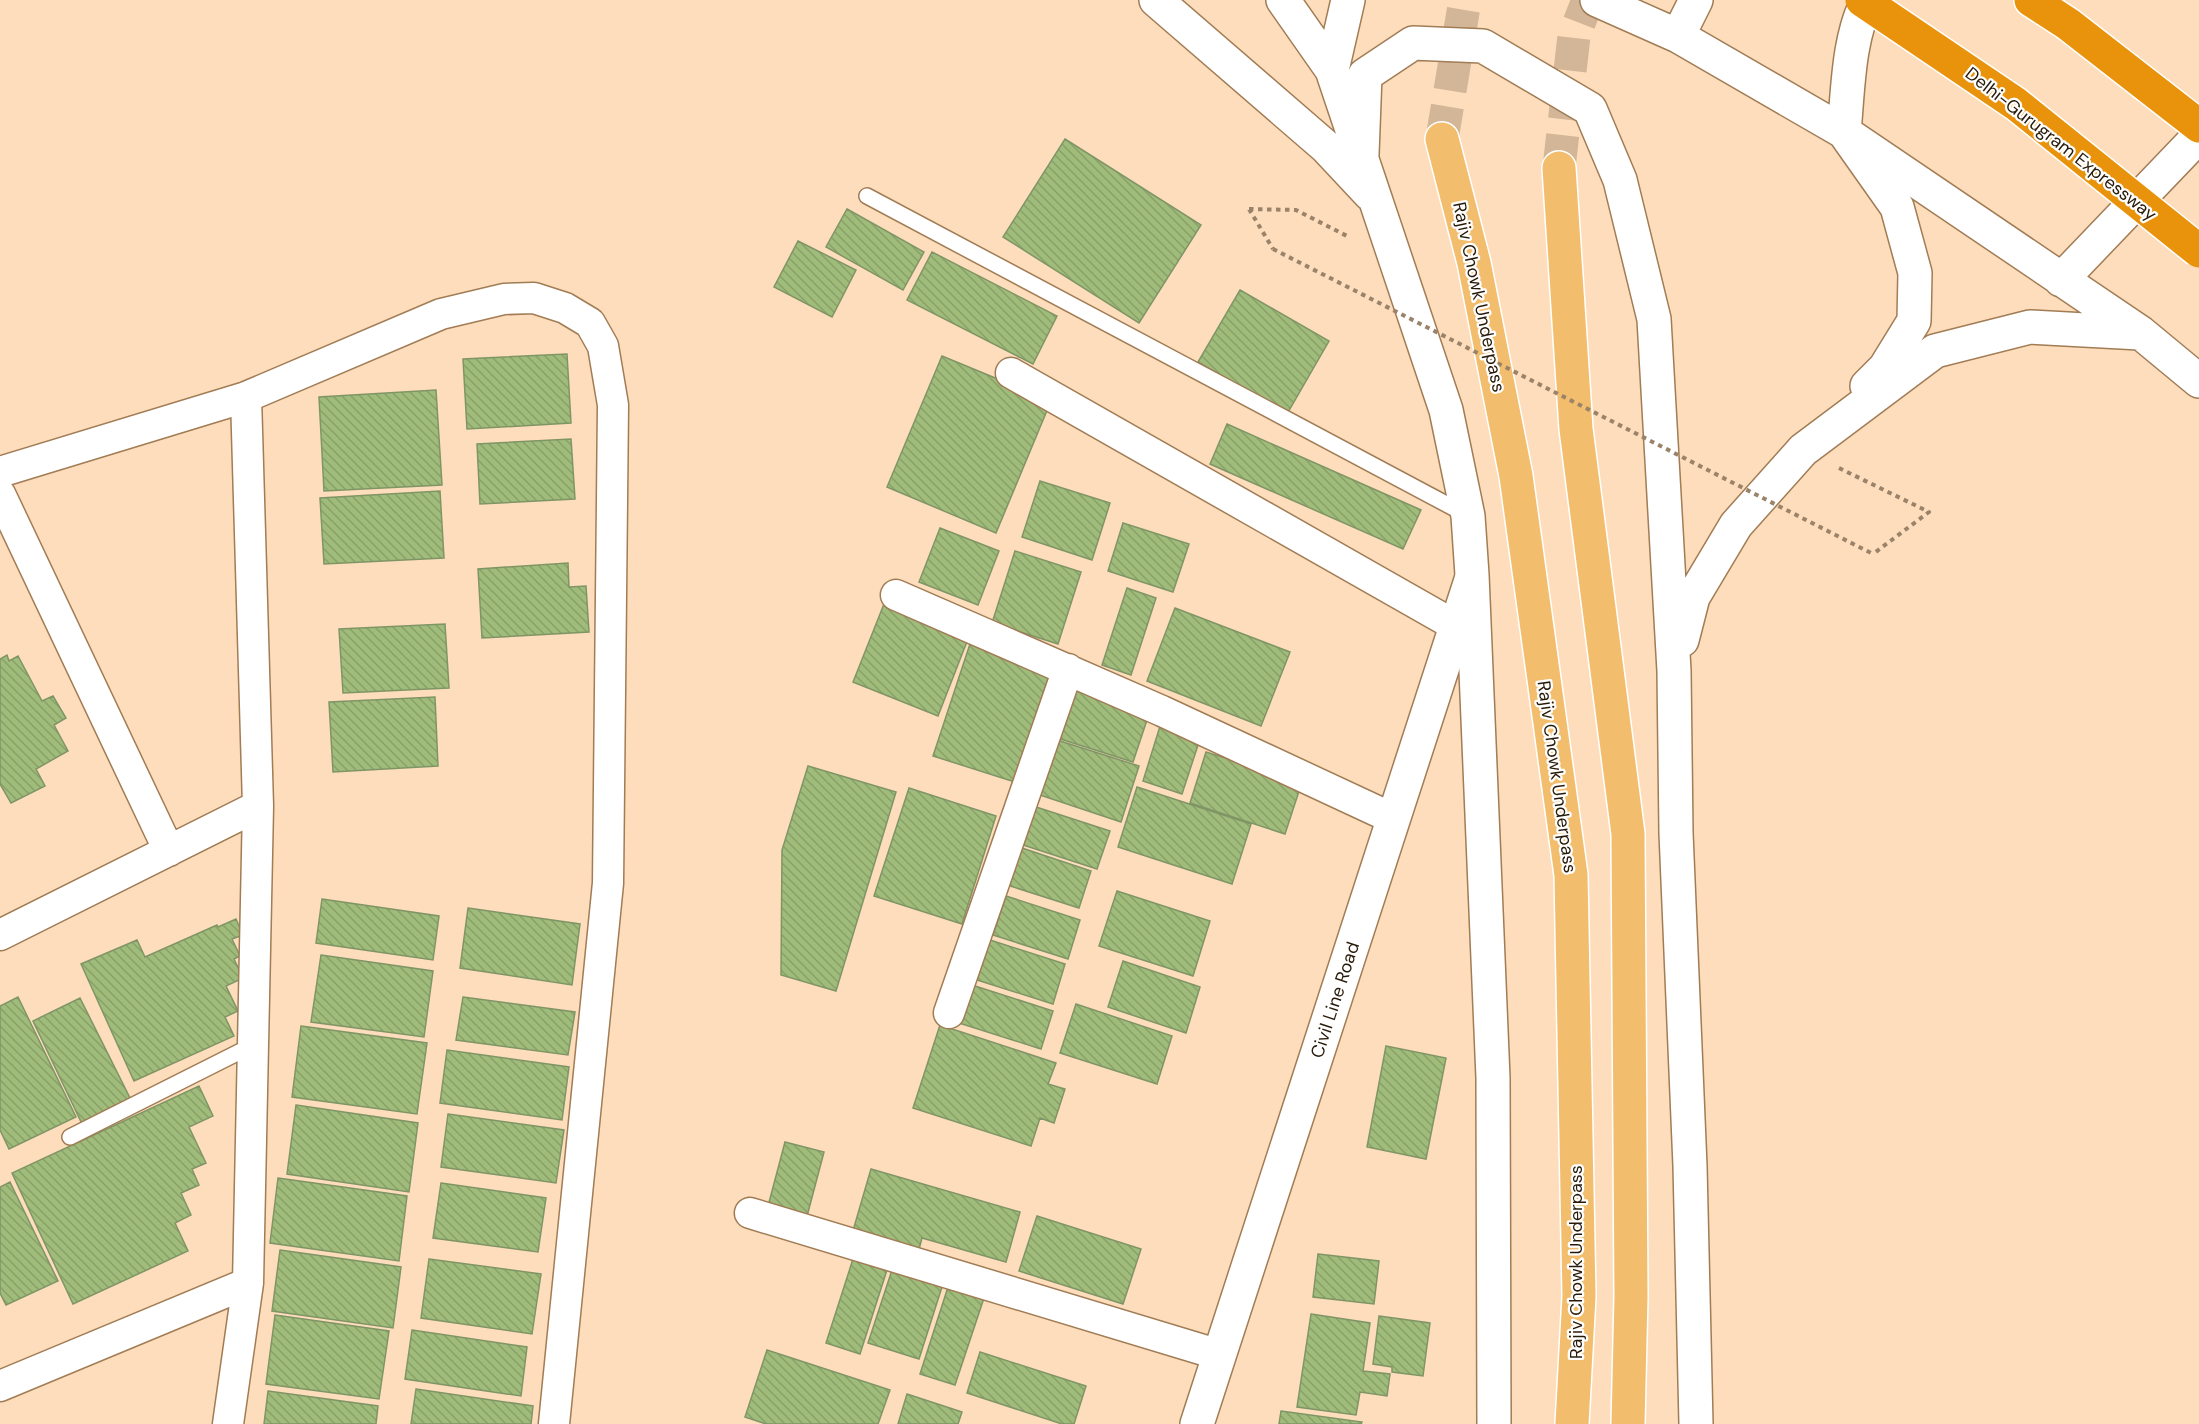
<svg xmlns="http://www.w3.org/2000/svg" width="2199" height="1424" font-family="'DM Sans',sans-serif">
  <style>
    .building { fill: url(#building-back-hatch); stroke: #809566; stroke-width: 1.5 }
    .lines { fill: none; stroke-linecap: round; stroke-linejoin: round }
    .primary-tunnel { stroke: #d2b697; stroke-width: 33; stroke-dasharray: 33 16; stroke-linecap: butt }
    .service-casing { stroke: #a17c55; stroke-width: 18 }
    .minor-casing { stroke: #a17c55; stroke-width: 33 }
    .tertiary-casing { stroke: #a17c55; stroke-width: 36 }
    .secondary-casing { stroke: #a17c55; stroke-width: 36 }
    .primary-casing { stroke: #fff; stroke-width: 36 }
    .motorway-casing { stroke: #fff; stroke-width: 36 }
    .path { stroke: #9b8369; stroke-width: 4; stroke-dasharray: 4.5 4.5; stroke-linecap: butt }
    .service { stroke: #fff; stroke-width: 15 }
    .minor { stroke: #fff; stroke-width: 30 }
    .tertiary { stroke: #fff; stroke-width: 33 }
    .secondary { stroke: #fff; stroke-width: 33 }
    .primary { stroke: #f2be6e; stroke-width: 33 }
    .motorway { stroke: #e9930d; stroke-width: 33 }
    .motorway-bridge-casing { stroke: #fff; stroke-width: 36; stroke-linecap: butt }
    .path-bridge { stroke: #9b8369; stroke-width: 4; stroke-dasharray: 4.5 4.5; stroke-linecap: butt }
    .motorway-bridge { stroke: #e9930d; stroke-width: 33 }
    .labels { text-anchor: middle; stroke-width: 4.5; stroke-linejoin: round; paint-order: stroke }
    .street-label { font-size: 18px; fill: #281a09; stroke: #fff }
  </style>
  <defs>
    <pattern id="building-back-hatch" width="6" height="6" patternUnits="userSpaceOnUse" patternTransform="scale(1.5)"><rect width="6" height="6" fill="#9fbc7b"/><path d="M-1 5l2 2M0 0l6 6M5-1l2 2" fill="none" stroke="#89a169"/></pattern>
  </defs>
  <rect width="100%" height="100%" fill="#fdddbb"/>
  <!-- building -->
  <path class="building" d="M 1065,139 L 1201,225 L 1139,323 L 1003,237 Z
    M 847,209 L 924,252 L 903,290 L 826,247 Z
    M 798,241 L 856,270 L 832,317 L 774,287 Z
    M 932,252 L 1057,316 L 1033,364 L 907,300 Z
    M 1240,290 L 1329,341 L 1287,414 L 1198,362 Z
    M 567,354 L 571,423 L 467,429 L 463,359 Z
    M 942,356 L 1051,401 L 996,533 L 887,487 Z
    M 436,390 L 442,485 L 324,491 L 319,397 Z
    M 1227,424 L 1421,510 L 1403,549 L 1210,464 Z
    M 571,439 L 575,499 L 480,504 L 477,444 Z
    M 1040,481 L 1110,503 L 1092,560 L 1022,537 Z
    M 440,491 L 444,558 L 324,564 L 320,498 Z
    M 1123,523 L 1189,544 L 1173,592 L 1108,571 Z
    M 940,528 L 999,551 L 978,605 L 919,582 Z
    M 1015,551 L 1081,572 L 1058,644 L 992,623 Z
    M 568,563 L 569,587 L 586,586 L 589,632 L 482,638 L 478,569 Z
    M 1127,588 L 1156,598 L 1131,675 L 1102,665 Z
    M 884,604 L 968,639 L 938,716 L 853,682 Z
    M 1175,608 L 1290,652 L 1261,726 L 1147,681 Z
    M 445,624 L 449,688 L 343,693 L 339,629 Z
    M 970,644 L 1051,670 L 1015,782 L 933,756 Z
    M 7,655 L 9,661 L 18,656 L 42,701 L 53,696 L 66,718 L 54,725 L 68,751 L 36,769 L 45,786 L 11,803 L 0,784 L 0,659 Z
    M 1071,682 L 1151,708 L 1133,762 L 1054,737 Z
    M 435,697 L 438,766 L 333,772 L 329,702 Z
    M 1161,723 L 1201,736 L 1182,794 L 1143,781 Z
    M 1057,740 L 1139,766 L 1121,822 L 1040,795 Z
    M 1206,752 L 1302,782 L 1285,834 L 1190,803 Z
    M 808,766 L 896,792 L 836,991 L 781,975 L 782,850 Z
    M 1137,787 L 1251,824 L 1232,884 L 1118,847 Z
    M 909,788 L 996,816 L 962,924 L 874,896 Z
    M 1030,805 L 1110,831 L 1097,869 L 1017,843 Z
    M 1019,847 L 1091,871 L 1079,908 L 1007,885 Z
    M 1117,891 L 1210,921 L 1193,976 L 1099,946 Z
    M 1006,896 L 1080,920 L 1068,959 L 993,935 Z
    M 322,899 L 439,916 L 433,960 L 316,943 Z
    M 468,908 L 580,924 L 572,985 L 460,968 Z
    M 236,919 L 243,935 L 232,939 L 240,956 L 234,959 L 243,978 L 226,986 L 238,1011 L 225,1017 L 234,1036 L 134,1081 L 81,964 L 137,940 L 145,957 L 217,925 L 218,927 Z
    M 990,940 L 1065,964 L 1053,1004 L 977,980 Z
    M 321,955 L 433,971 L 424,1037 L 311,1022 Z
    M 1123,961 L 1200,987 L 1186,1033 L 1108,1007 Z
    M 972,985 L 1053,1011 L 1041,1049 L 959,1023 Z
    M 18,997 L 76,1117 L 9,1149 L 0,1130 L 0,1006 Z
    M 463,997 L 575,1012 L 568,1055 L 456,1040 Z
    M 80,998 L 132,1102 L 83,1126 L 33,1021 Z
    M 1076,1004 L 1172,1036 L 1157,1084 L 1060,1053 Z
    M 940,1025 L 1056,1063 L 1048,1084 L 1065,1089 L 1054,1123 L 1040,1118 L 1031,1146 L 913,1108 Z
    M 301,1026 L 427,1043 L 417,1114 L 292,1097 Z
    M 1386,1046 L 1446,1058 L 1426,1159 L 1367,1147 Z
    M 447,1050 L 569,1067 L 562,1120 L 440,1103 Z
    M 199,1086 L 213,1116 L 189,1127 L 206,1163 L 192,1169 L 199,1185 L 181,1193 L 191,1215 L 175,1223 L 188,1251 L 73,1304 L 12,1173 Z
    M 296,1105 L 418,1123 L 409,1192 L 287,1174 Z
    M 448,1114 L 564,1130 L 556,1183 L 441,1167 Z
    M 785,1142 L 824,1152 L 806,1220 L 767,1210 Z
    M 871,1169 L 1020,1212 L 1006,1262 L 922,1238 L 918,1253 L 852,1234 Z
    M 278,1178 L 407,1196 L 399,1261 L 270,1243 Z
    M 10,1182 L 58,1281 L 6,1305 L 0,1293 L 0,1187 Z
    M 441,1183 L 546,1198 L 538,1252 L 433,1238 Z
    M 1037,1216 L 1141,1249 L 1123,1304 L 1019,1271 Z
    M 280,1250 L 401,1267 L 393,1328 L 272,1311 Z
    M 1318,1254 L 1379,1261 L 1374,1304 L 1313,1297 Z
    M 429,1259 L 541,1274 L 532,1334 L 421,1318 Z
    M 853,1259 L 887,1270 L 860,1354 L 826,1343 Z
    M 892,1270 L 942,1287 L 919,1359 L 868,1343 Z
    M 948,1287 L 984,1298 L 955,1385 L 920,1374 Z
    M 1311,1314 L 1370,1323 L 1363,1371 L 1390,1374 L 1387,1396 L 1360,1392 L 1356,1415 L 1297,1407 Z
    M 275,1315 L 389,1331 L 379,1399 L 266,1384 Z
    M 1379,1316 L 1430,1323 L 1423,1376 L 1392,1372 L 1392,1367 L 1373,1364 Z
    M 412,1330 L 527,1347 L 521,1396 L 405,1379 Z
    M 767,1350 L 890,1390 L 878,1424 L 766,1424 L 745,1417 Z
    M 980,1352 L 1086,1386 L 1074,1424 L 1062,1424 L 967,1393 Z
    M 416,1389 L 533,1406 L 531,1424 L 411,1424 Z
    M 268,1391 L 378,1406 L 376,1424 L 264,1424 Z
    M 907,1394 L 962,1412 L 958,1424 L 898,1424 Z
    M 1281,1411 L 1362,1422 L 1361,1424 L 1279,1424 Z"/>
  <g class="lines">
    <!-- primary-tunnel -->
    <path class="primary-tunnel" d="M 1442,139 L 1465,0
      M 1559,168 L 1574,36 L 1588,0"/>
    <defs>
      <path id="service" d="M 867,196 L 1465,514
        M 70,1137 L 253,1045"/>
      <path id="minor" d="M 1011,373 L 1456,626
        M 0,472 L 246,397 L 441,314 L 504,299 L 534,298 L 565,308 L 590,323 L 603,346 L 613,405 L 608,883 L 554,1424
        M 0,494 L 169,851
        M 896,595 L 1162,711 L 1394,819
        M 0,935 L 258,806
        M 949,1013 L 1068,669
        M 750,1213 L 1220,1355
        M 0,1386 L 248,1283
        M 228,1424 L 248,1283 L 258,806 L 246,397"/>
      <path id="tertiary" d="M 1197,1424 L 1471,580"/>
      <path id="secondary" d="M 1156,0 L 1326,147 L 1370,194
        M 1283,0 L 1332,70
        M 1348,0 L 1332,70 L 1446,410 L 1468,516 L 1472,575 L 1493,1078 L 1494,1424
        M 1597,0 L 1678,36 L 1844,132 L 2141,333 L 2199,381
        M 1678,36 L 1696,0
        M 1362,154 L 1365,75 L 1413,43 L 1483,46 L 1590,109 L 1620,180 L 1654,319 L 1674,671 L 1676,833 L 1690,1166 L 1696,1424
        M 2061,280 L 2199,136
        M 1867,386 L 1885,368 L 1914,321 L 1915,273 L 1897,207 L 1844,132 C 1848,91 1848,37 1868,0
        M 1682,640 L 1693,597 L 1736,525 L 1803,450 L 1935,351 L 2030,327 L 2140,333"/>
      <path id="primary" d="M 1442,139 L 1474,263 L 1516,476 L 1571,875 L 1579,1296 L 1572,1424
        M 1559,168 L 1576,429 L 1628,834 L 1631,1297 L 1628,1424"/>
      <path id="motorway" d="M 2031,0 L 2068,24 L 2199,126"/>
    </defs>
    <!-- service casing -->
    <use href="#service" class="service-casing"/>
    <!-- minor casing -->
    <use href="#minor" class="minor-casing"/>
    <!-- tertiary casing -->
    <use href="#tertiary" class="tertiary-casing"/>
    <!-- secondary casing -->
    <use href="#secondary" class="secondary-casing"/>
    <!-- primary casing -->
    <use href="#primary" class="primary-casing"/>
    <!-- motorway casing -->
    <use href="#motorway" class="motorway-casing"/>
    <!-- path -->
    <path class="path" d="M 1249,209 L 1296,210 L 1349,237
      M 1249,209 L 1273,249
      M 1839,468 L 1929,512 L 1873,554"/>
    <!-- service -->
    <use href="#service" class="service"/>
    <!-- minor -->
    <use href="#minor" class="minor"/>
    <!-- tertiary -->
    <use href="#tertiary" class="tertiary"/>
    <!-- secondary -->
    <use href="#secondary" class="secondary"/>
    <!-- primary -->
    <use href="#primary" class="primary"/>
    <!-- motorway -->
    <use href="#motorway" class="motorway"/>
    <defs>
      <path id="motorway-bridge" d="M 1862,0 L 2016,104 L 2199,251"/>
    </defs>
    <!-- motorway-bridge casing -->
    <use href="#motorway-bridge" class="motorway-bridge-casing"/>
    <!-- path-bridge -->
    <path class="path-bridge" d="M 1273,249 L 1873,554"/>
    <!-- motorway-bridge -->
    <use href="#motorway-bridge" class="motorway-bridge"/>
  </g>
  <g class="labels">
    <!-- street labels -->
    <g class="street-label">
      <text transform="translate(2061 144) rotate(38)" y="6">Delhi-Gurugram Expressway</text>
      <text transform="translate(1479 297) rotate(78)" y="6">Rajiv Chowk Underpass</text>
      <text transform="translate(1557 777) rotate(82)" y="6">Rajiv Chowk Underpass</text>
      <text transform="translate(1335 1000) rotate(-72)" y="6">Civil Line Road</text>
      <text transform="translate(1576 1262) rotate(-90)" y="6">Rajiv Chowk Underpass</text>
    </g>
  </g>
</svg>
